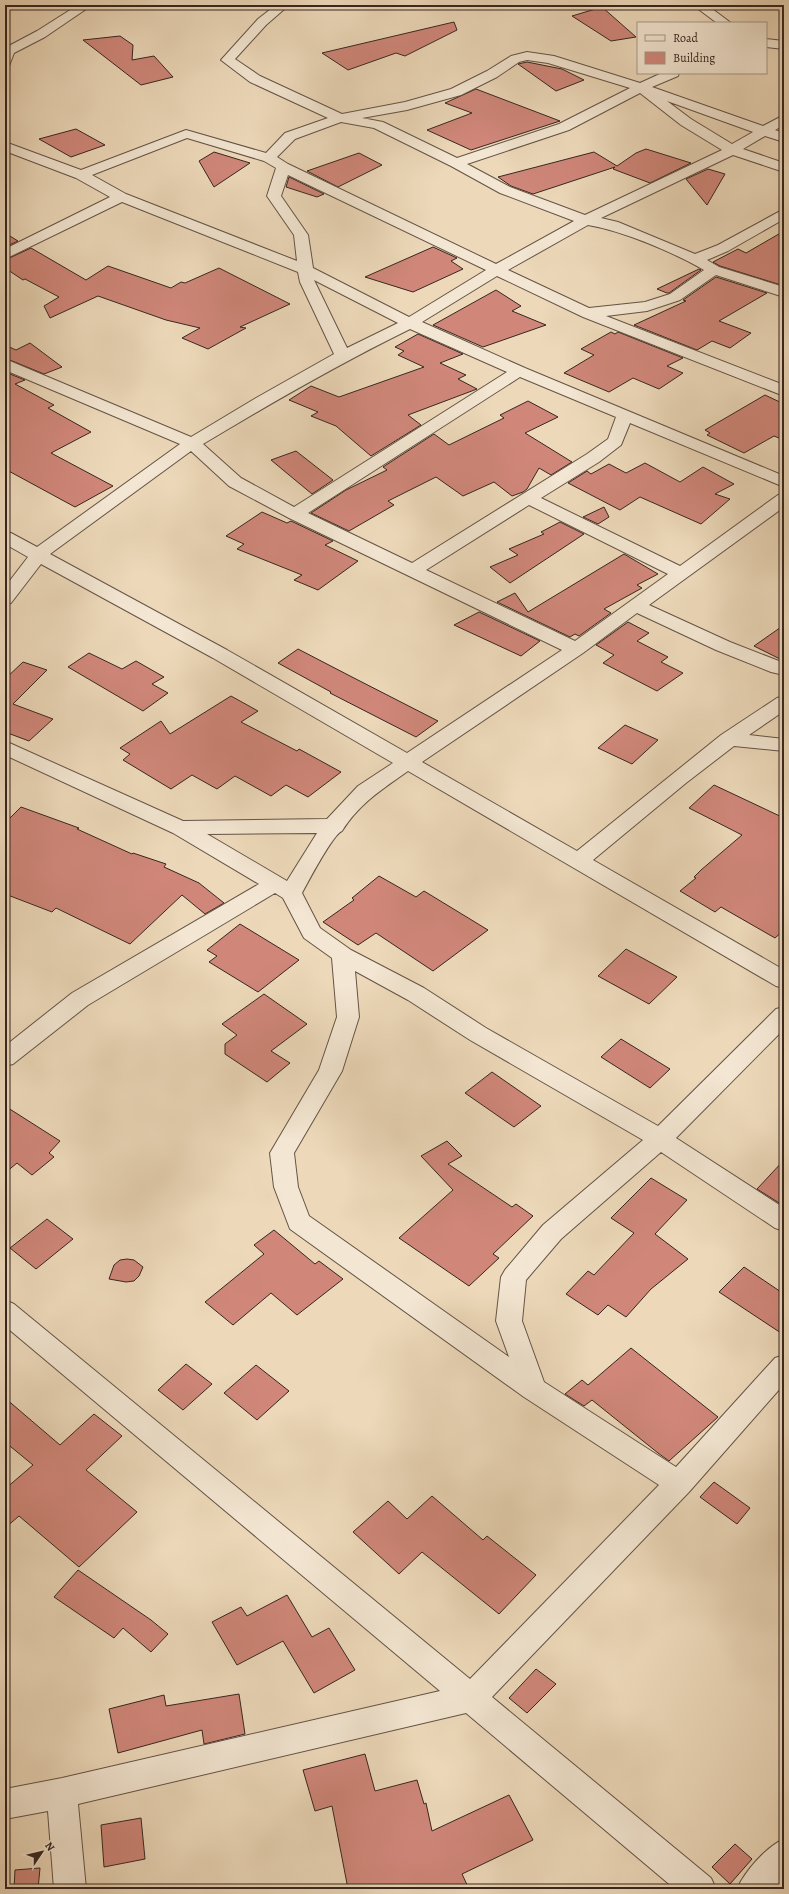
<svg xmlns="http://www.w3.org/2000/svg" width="789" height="1894" font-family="Alegreya,serif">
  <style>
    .building { fill: #d0877a; stroke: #362620 }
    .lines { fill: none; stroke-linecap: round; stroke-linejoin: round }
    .minor-casing { stroke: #645346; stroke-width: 2 }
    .minor { fill: #f3e6d2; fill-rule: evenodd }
  </style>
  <rect width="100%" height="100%" fill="#edd9ba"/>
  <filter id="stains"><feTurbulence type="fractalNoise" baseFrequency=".005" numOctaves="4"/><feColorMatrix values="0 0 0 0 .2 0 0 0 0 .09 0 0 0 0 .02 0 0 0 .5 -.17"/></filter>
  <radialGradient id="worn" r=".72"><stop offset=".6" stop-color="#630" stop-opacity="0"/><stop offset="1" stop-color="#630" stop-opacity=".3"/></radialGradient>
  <!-- building -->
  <path class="building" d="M 602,7 L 636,37 L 611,41 L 572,16 Z
    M 454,22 L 457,30 L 405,56 L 396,53 L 348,70 L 322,53 Z
    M 120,36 L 133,45 L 132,60 L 154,56 L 173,77 L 141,85 L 83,40 Z
    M 527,62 L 562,69 L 584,80 L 556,91 L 518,64 Z
    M 476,89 L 560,121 L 471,150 L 427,130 L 472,113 L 445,103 Z
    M 76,129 L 105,145 L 71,157 L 39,139 Z
    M 646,149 L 691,163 L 650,183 L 613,169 L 615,167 L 533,194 L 511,186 L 498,177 L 594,152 L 617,166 L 636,153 Z
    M 214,152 L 250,163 L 214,187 L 199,161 Z
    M 359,153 L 382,165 L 338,187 L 307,171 Z
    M 708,169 L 725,174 L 707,205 L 686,179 Z
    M 289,177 L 324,194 L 317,197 L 286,187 Z
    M 784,231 L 784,283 L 781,285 L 720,266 L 713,262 L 738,249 L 746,253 Z
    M 5,233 L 18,241 L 5,247 Z
    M 433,247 L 457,258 L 451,261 L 463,269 L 413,292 L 365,277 Z
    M 31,248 L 86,280 L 108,266 L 171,288 L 181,282 L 185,283 L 219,268 L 290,304 L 240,327 L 246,328 L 208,349 L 182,338 L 200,328 L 166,320 L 98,296 L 50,318 L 44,306 L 59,297 L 25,279 L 23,280 L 5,268 L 5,260 Z
    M 699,269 L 701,270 L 669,293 L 667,293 L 657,289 Z
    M 716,277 L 767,293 L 719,321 L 751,333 L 730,348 L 712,341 L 697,350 L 634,325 L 686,301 L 683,300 Z
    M 496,290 L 521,306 L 512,311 L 546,325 L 483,347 L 433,325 Z
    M 611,332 L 615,334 L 618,332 L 683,358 L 667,366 L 683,373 L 659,389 L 633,378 L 609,392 L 564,373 L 594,355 L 581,349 Z
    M 418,334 L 463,354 L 440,363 L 466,375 L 458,379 L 477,389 L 408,415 L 421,425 L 371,456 L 336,426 L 311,416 L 318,412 L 289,400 L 311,386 L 339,397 L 424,367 L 398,355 L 404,351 L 395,347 Z
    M 30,343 L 62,367 L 44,374 L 5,358 L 5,345 L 16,350 Z
    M 5,372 L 25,380 L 15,384 L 54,405 L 48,408 L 91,432 L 51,453 L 113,486 L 75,507 L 5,469 Z
    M 765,395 L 784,404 L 784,440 L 774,436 L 744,453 L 707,435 L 710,433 L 705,430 Z
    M 528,401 L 558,417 L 525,433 L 572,462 L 551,475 L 539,468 L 527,489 L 523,492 L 512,496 L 494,482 L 463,496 L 436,477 L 388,501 L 394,505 L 349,531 L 311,513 L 346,490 L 387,470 L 383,467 L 434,434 L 449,445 L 504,418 L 500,415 Z
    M 296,451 L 333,480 L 312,494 L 271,460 Z
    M 645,463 L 680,482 L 703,467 L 734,484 L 715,494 L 730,499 L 701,524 L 640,497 L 620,510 L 568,483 L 587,471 L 591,474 L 609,464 L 626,473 Z
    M 604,507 L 609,517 L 598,524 L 583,517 Z
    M 262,512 L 287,523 L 291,521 L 333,541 L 325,545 L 358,561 L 318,590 L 294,580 L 302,575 L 237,549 L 244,544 L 226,536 Z
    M 560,522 L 584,534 L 510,583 L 490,567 L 518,555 L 509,549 L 544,534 L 541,532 Z
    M 624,554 L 658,574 L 637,585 L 642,588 L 604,609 L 611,613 L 579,636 L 575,634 L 570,637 L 497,602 L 515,593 L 528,612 Z
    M 479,612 L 540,641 L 521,656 L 454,625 Z
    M 628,622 L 649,633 L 637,641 L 668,657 L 661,662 L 683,673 L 657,691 L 603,663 L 614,655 L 596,645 Z
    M 784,625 L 784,661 L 754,646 Z
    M 298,649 L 352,677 L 438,721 L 416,737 L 330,693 L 331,692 L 278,663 Z
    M 89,653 L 122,669 L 136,661 L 164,677 L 152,684 L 168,693 L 143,711 L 68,667 Z
    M 23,662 L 47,670 L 13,704 L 53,719 L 29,741 L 5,732 L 5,679 Z
    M 231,696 L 258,711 L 241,722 L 297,751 L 299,749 L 341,772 L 308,797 L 286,785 L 271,796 L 235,776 L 217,789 L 192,775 L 171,789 L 123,760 L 130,754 L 120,748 L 161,721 L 170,734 Z
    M 625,725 L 658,740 L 632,764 L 598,748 Z
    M 714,785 L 784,818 L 784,930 L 775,938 L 721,907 L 715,912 L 680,891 L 696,878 L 694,877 L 701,870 L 742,835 L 689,808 Z
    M 21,807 L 79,828 L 77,829 L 132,854 L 133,853 L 166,864 L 164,867 L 199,883 L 224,903 L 205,914 L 182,895 L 130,944 L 56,908 L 52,912 L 5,894 L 5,823 Z
    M 379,876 L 416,897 L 424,891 L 488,930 L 433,971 L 376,933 L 358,945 L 323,922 L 354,900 L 352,898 Z
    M 240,924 L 299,960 L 258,992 L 209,962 L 217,956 L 207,950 Z
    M 626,949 L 677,977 L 649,1004 L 598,976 Z
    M 264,994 L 307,1024 L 271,1051 L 290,1063 L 267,1082 L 225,1054 L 225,1044 L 237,1035 L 222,1024 Z
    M 621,1039 L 670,1069 L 650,1088 L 601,1057 Z
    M 492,1072 L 541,1106 L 514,1127 L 465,1093 Z
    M 5,1106 L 60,1141 L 49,1153 L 54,1157 L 32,1175 L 17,1163 L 5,1173 Z
    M 447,1141 L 462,1156 L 448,1164 L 512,1207 L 516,1204 L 533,1216 L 493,1254 L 499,1258 L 469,1286 L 399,1238 L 453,1190 L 421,1156 Z
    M 784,1160 L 784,1206 L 757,1189 Z
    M 651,1178 L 687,1200 L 655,1234 L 688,1259 L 651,1289 L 626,1317 L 608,1305 L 598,1315 L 566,1294 L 588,1271 L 594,1275 L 634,1233 L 611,1218 Z
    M 47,1219 L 73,1239 L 36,1269 L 10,1248 Z
    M 274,1230 L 315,1264 L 319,1261 L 343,1279 L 297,1315 L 271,1293 L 233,1325 L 205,1302 L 264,1254 L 254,1245 Z
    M 127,1259 L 134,1260 L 143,1267 L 139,1276 L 134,1281 L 126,1282 L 109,1279 L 114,1265 L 120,1260 Z
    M 744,1267 L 784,1294 L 784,1335 L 719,1292 Z
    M 631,1348 L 718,1417 L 669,1461 L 658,1453 L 592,1400 L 584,1406 L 565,1394 L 582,1380 L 588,1385 Z
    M 186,1364 L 212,1384 L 183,1410 L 158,1390 Z
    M 256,1365 L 289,1391 L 257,1420 L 224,1393 Z
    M 5,1398 L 60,1445 L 94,1414 L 122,1436 L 86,1470 L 137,1512 L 79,1567 L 19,1516 L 5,1528 L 5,1489 L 33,1465 L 5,1442 Z
    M 714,1482 L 750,1508 L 737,1524 L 700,1497 Z
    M 432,1496 L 483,1540 L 487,1536 L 536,1575 L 499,1614 L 422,1552 L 399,1574 L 353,1532 L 388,1501 L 407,1519 Z
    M 78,1570 L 151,1620 L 168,1634 L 151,1652 L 123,1628 L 114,1638 L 54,1597 Z
    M 287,1595 L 312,1637 L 329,1628 L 355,1670 L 314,1693 L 283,1641 L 237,1665 L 212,1622 L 241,1607 L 247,1616 Z
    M 536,1669 L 556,1684 L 527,1713 L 509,1698 Z
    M 239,1694 L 245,1734 L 204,1744 L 202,1730 L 118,1753 L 109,1709 L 164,1695 L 166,1706 Z
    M 365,1754 L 375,1791 L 417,1780 L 424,1804 L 426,1803 L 432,1831 L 509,1795 L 533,1840 L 462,1874 L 469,1889 L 348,1889 L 332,1806 L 315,1811 L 303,1770 Z
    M 141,1818 L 145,1859 L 104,1867 L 101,1825 Z
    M 735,1844 L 752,1859 L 730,1884 L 712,1867 Z
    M 40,1868 L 38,1889 L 14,1889 L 15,1870 Z"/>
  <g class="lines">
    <defs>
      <path id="minor" d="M 78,5 L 92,5 L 45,37 L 14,53 L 9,66 L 5,67 L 5,48 L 37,31 Z
        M 276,5 L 289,5 L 266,25 L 235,59 L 260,76 L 342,114 L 405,102 L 451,89 L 487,71 L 511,56 L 527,52 L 554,56 L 640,83 L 662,73 L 679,73 L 678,76 L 652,87 L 763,126 L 784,115 L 784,125 L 775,130 L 784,133 L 784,142 L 765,136 L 743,149 L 784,163 L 784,172 L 733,155 L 601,218 L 618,222 L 695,254 L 718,245 L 784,209 L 784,219 L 728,251 L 707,260 L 719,267 L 784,287 L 784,297 L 716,275 L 680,300 L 647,311 L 606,316 L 784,385 L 784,396 L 583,317 L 497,276 L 422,322 L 525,368 L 784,476 L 784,487 L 630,423 L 621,445 L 599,462 L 541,498 L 680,566 L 778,495 L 784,494 L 784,507 L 649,605 L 730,642 L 784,663 L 784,675 L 771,672 L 716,650 L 637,613 L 583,653 L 422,762 L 577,851 L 721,735 L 777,698 L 784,696 L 784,711 L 749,735 L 784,739 L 784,751 L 734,746 L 686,783 L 593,860 L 784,970 L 784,988 L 776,986 L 408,771 C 381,790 359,804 342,831 C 333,834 308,882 302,893 L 320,928 L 351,950 L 424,988 L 486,1028 L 658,1126 L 776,1009 L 784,1007 L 784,1029 L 676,1138 L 784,1208 L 784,1231 L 775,1228 L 661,1152 L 561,1239 L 526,1280 L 522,1321 L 544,1382 L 676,1467 L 775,1358 L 784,1355 L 784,1384 L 689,1492 L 492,1697 L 711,1878 L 716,1889 L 675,1889 L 466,1713 L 78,1804 L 86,1889 L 54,1889 L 48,1811 L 5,1819 L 5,1789 L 62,1778 L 440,1691 L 5,1326 L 5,1300 L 14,1304 L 470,1679 L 659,1485 L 524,1397 L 290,1229 L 274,1187 L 270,1153 L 319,1070 L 337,1017 L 332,958 L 304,938 L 283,898 L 275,893 L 88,1005 L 13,1064 L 5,1066 L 5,1046 L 72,993 L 259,884 L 173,833 L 5,755 L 5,741 L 183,821 L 327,819 L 358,786 L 393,763 L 213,658 L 41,564 L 11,603 L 5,604 L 5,587 L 28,557 L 5,544 L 5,532 L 11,533 L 37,547 L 180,444 L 5,370 L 5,359 L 191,437 L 256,398 L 334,354 L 300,282 L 298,272 L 122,202 L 5,259 L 5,249 L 110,197 L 76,178 L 5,151 L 5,142 L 81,170 L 186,130 L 266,153 L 285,133 L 328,118 L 250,82 L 221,60 L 258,19 ZM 527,60 L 548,63 L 630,88 L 559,124 L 457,158 L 383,122 L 362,118 L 407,110 L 461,95 L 497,77 L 519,62 ZM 640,93 L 681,125 L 722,150 L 585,215 L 510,187 L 467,164 L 569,130 ZM 667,101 L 753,132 L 732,144 L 691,119 ZM 341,122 L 374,128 L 451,166 L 500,193 L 574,221 L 496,264 L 288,164 L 277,157 L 295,139 ZM 187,138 L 264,161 L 276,168 L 267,196 L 294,235 L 297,261 L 126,194 L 92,175 ZM 288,175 L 486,270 L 409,317 L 313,268 L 308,235 L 281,196 ZM 588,225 C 623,231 673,252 704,270 L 670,294 L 645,302 L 589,308 L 508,270 ZM 314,280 L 398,323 L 347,348 ZM 410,329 L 507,372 L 294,507 L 241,478 L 203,444 C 271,403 339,364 410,329 ZM 520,377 L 616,417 L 608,439 L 587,454 L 412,563 L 308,513 ZM 191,451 L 229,486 L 289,518 L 562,650 L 407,753 L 227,650 L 50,554 ZM 529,505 L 668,574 L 575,641 L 426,570 ZM 317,833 L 287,881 L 207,834 ZM 355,971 L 408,1000 L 470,1040 L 643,1140 L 543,1225 L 505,1270 L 501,1277 L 496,1321 L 509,1357 L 309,1216 L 298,1187 L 294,1153 L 342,1071 L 359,1017 Z
        M 693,5 L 707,5 L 731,23 L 717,23 Z
        M 766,39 L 784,41 L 784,49 L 766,47 Z
        M 784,1839 L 784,1878 L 774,1889 L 737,1889 C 745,1871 766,1847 784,1839 Z"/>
    </defs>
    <!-- minor casing -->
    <use href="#minor" class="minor-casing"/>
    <!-- minor -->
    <use href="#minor" class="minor"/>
  </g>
  <!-- margin -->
  <rect width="789" height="1894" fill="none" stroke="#edd9ba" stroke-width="20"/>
  <rect x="6" y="6" width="777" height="1882" fill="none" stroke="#362620" stroke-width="2"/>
  <rect x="10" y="10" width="769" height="1874" fill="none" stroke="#362620"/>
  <!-- legend -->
  <rect x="637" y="22" width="130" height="52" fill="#f3e6d2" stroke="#a7998b"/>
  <rect x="645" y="35" width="20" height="6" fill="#f3e6d2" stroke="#a7998b"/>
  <text x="673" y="42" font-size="12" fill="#362620">Road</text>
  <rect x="645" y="52" width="20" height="12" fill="#d0877a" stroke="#a7998b"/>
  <text x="673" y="62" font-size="12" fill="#362620">Building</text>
  <!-- north arrow -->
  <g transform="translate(42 1852) rotate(55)" stroke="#f3e6d2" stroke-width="3" paint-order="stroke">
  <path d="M0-3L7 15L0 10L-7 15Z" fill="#362620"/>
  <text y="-6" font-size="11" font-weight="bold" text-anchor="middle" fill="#362620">N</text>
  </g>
  <rect width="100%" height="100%" filter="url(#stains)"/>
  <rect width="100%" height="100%" fill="url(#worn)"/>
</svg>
